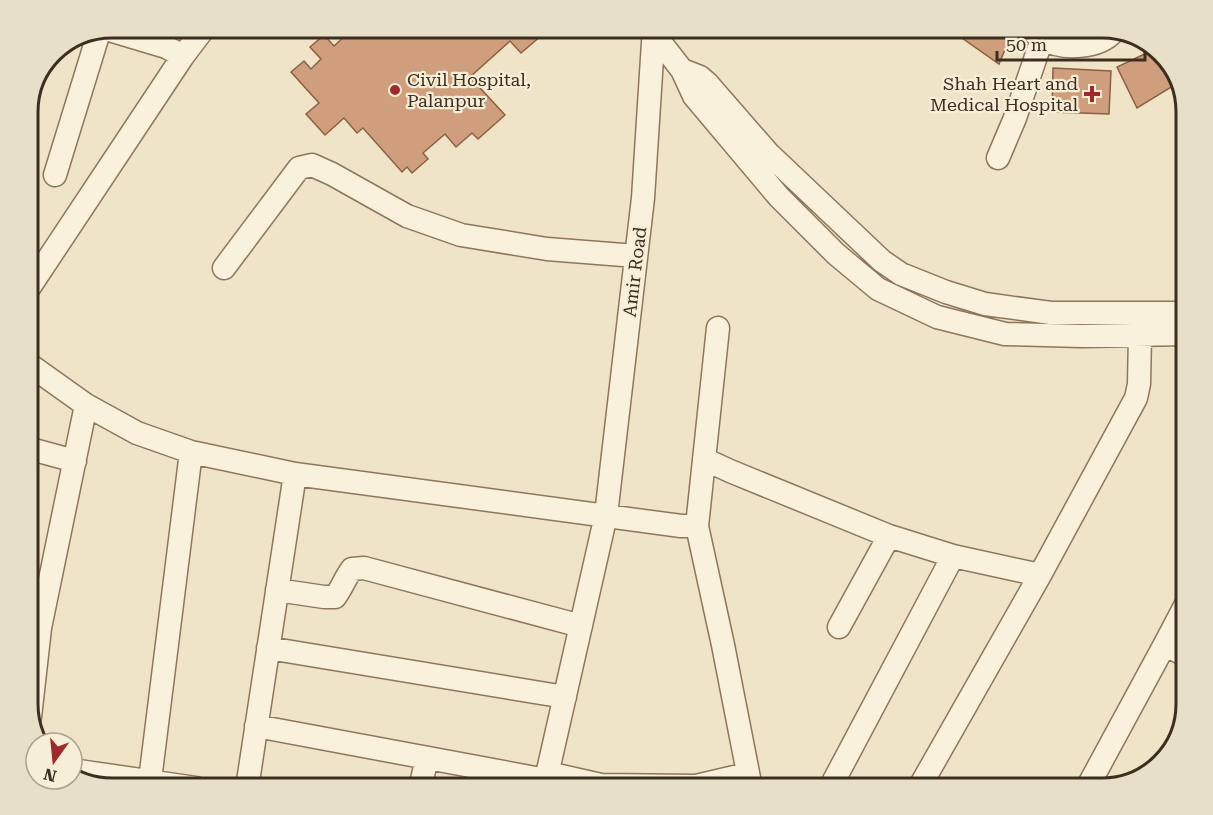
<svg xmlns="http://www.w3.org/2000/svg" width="1213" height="815" font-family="'Roboto Serif',serif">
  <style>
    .building { fill: #cf9f7d; stroke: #8d5f41; stroke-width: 1.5 }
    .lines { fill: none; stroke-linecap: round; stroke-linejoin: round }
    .minor-casing { stroke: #8d765c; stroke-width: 25 }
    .minor { stroke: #faf1dc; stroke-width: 22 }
    .poi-dot { fill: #9e2a2b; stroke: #f7eed8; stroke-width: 2 }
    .labels { text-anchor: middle; stroke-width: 4.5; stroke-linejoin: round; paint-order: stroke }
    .poi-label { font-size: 18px; fill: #3d2e20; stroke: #f7eed8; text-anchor: start }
    .street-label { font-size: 18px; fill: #3d2e20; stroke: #f7eed8 }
    .rim { fill: none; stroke: #3d2e20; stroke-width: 3 }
  </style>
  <rect width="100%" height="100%" fill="#f0e4c8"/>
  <!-- building -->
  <path class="building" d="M 343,27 L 545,27 L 548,30 L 521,53 L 510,41 L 470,77 L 505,115 L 478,139 L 472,133 L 456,147 L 445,134 L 423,153 L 428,159 L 412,173 L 407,167 L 402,172 L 363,128 L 357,133 L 344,118 L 325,135 L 306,114 L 319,103 L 291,72 L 304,61 L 311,69 L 321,59 L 310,47 L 324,35 L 334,46 L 348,33 Z
    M 956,27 L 996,27 L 1011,35 L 999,64 L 962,38 Z
    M 1155,49 L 1175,70 L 1178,83 L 1137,108 L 1117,67 Z
    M 1053,68 L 1111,71 L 1109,114 L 1052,112 Z"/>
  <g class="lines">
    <defs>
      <path id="minor" d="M 1028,27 C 1033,31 1037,36 1043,39 C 1062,50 1099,49 1114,31
        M 106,29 L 166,47 L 183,56
        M 650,29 L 682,70 L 694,96 L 779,197 L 836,254 L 878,289 L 937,317 L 1005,334 L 1082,336 L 1186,334
        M 682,70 L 700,77 L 707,83 L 768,153 L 882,261 L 901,274 L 946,292 L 985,304 L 1051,313 L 1186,313
        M 998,158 L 1015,118 L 1042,39
        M 55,175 L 99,32
        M 224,268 L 299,168 L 312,165 L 332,174 L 407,216 L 461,235 L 547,249 L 636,256
        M 27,291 L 183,56 L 205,27
        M 27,363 L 86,405 L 137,433 L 191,452 L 295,474 L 681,526 L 697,526 L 723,645 L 751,788
        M 27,448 L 75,461
        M 704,459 L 730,471 L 889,536 L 953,556 L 1040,575
        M 697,526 L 718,328
        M 277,590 L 324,597 L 335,597 C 342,588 345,578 352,569 L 364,568 L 581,626
        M 839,627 L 889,536
        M 1165,644 L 1186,656
        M 268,648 L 565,697
        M 30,717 L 40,628 L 86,405
        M 256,726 L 546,780
        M 72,770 L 196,788
        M 548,773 L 601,785 L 696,786 L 747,774
        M 149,788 L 191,452
        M 247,788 L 295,474
        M 420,788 L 427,758
        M 544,788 L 606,515 L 643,198 L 654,27
        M 830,788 L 953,556
        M 919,788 L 1040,575 L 1136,398 L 1139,384 L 1140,336
        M 1087,788 L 1165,644 L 1186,604"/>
    </defs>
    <!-- minor casing -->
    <use href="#minor" class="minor-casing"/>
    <!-- minor -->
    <use href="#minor" class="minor"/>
  </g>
  <!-- markers -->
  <g class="poi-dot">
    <circle cx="395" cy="90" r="6"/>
    <path d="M1089 85h6v6h6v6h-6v6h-6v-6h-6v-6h6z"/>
  </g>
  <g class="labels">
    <!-- poi labels -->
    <g class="poi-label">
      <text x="407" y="86">Civil Hospital,<tspan x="407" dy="21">Palanpur</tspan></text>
      <text x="1078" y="90" text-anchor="end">Shah Heart and<tspan x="1078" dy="21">Medical Hospital</tspan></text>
    </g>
    <!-- street labels -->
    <g class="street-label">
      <text transform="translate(635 272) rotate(-83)" y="6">Amir Road</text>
    </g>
  </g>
  <!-- crop -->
  <path d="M0 0H1213V815H0ZM112 38H1102A74 74 0 0 1 1176 112V704A74 74 0 0 1 1102 778H112A74 74 0 0 1 38 704V112A74 74 0 0 1 112 38Z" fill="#e8dfc9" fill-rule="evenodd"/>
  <path class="rim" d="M112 38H1102A74 74 0 0 1 1176 112V704A74 74 0 0 1 1102 778H112A74 74 0 0 1 38 704V112A74 74 0 0 1 112 38Z"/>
  <!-- north arrow -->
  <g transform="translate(54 761) rotate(195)"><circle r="28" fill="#f7eed8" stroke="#ada18e" stroke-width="1.5"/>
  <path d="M0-4.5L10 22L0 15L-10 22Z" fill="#9e2a2b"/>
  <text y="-9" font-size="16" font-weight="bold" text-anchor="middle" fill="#3d2e20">N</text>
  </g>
  <!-- scale -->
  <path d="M997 51v9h148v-9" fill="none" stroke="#3d2e20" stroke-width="3"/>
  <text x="1006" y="51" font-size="18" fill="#3d2e20" stroke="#f7eed8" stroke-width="4.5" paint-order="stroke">50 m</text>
</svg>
